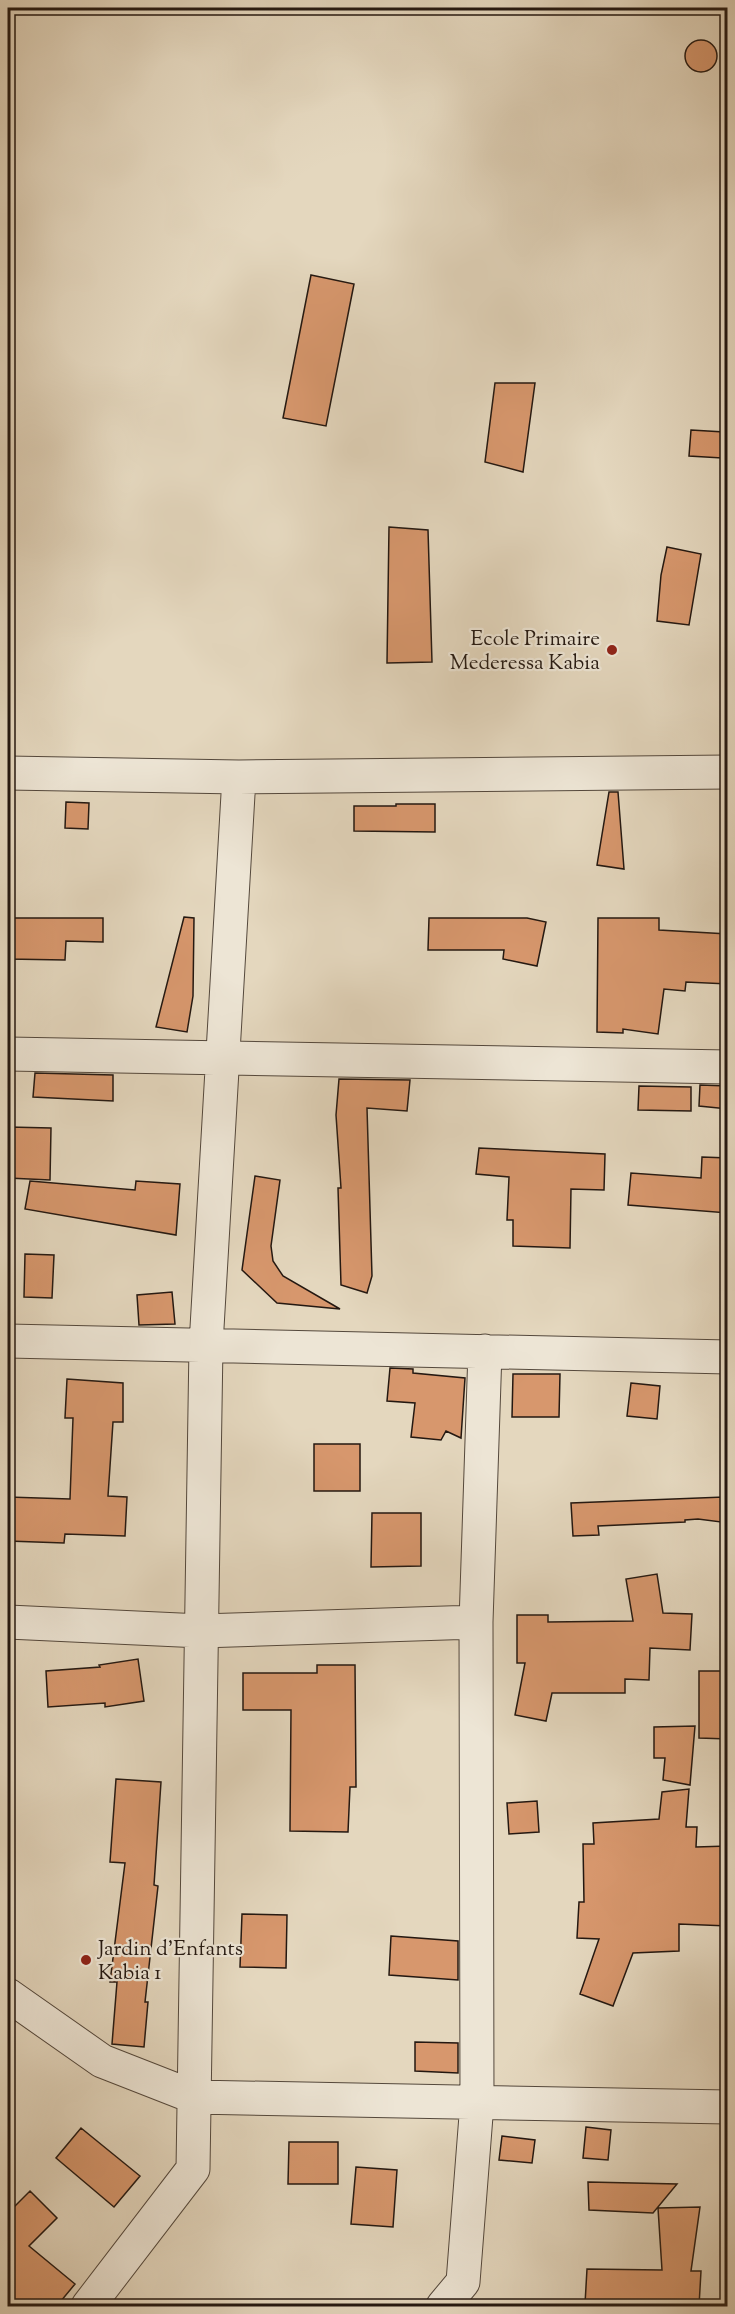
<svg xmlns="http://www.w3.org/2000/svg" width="735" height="2314" font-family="'Sorts Mill Goudy',serif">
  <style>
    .building { fill: #d7976d; stroke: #241811; stroke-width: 1.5 }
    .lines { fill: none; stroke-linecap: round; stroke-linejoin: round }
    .minor-casing { stroke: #54483c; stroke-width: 35 }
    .minor { stroke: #ede5d5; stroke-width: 33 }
    .poi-dot { fill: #8f2418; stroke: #ede5d5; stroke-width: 2 }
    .labels { text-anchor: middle; stroke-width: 4.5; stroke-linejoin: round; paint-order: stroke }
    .poi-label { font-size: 21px; fill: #241811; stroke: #ede5d5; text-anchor: end }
  </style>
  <rect width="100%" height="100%" fill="#e4d7be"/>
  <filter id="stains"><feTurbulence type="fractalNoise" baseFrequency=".00333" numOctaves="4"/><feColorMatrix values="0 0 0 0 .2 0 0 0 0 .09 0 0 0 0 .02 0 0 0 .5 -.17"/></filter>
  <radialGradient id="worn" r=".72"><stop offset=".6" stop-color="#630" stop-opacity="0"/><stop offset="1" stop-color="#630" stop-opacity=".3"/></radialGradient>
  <!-- building -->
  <path class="building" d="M685 56a16 16 0 1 1 32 0a16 16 0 1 1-32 0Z
    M 311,275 L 354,284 L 326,426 L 283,418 Z
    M 495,383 L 535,383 L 523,472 L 485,462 Z
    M 691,430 L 724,432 L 722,458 L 689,456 Z
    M 389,527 L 428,530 L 432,662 L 387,663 Z
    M 667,547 L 701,554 L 689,625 L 657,621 L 661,575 Z
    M 609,792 L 618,792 L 624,869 L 597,865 Z
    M 66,802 L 89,803 L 88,829 L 65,828 Z
    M 396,804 L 435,804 L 435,832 L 354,831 L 354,806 L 396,806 Z
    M 184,917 L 194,918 L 193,996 L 187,1032 L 156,1027 Z
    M 8,918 L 103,918 L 103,942 L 66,941 L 65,960 L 8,959 Z
    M 429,918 L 527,918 L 546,922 L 537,966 L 503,959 L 504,950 L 428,950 Z
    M 598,918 L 659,918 L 659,930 L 728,934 L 728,984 L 686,982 L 685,991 L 664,989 L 658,1034 L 623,1029 L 623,1033 L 597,1032 Z
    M 35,1073 L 113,1075 L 113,1101 L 33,1097 Z
    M 339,1079 L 410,1080 L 407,1111 L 367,1108 L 372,1276 L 367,1293 L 341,1285 L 338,1188 L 341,1188 L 336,1115 Z
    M 700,1085 L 728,1086 L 728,1109 L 699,1106 Z
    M 639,1086 L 691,1087 L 691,1111 L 638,1110 Z
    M 8,1127 L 51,1128 L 50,1180 L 8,1178 Z
    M 479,1148 L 605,1154 L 604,1190 L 571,1189 L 570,1248 L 513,1246 L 513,1220 L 507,1220 L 509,1177 L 476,1174 Z
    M 702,1157 L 728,1158 L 728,1213 L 628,1205 L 631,1173 L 701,1178 Z
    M 255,1176 L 280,1180 L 271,1246 L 273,1261 L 283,1276 L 340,1309 L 277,1303 L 242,1270 Z
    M 30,1181 L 135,1190 L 136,1181 L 180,1184 L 176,1235 L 25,1209 Z
    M 25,1254 L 54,1255 L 52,1298 L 24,1297 Z
    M 172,1292 L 175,1324 L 139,1325 L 137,1295 Z
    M 390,1368 L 413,1369 L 413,1373 L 465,1378 L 461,1438 L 446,1431 L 441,1440 L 411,1437 L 415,1403 L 387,1401 Z
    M 513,1374 L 560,1374 L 559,1417 L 512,1417 Z
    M 67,1379 L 123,1383 L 123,1422 L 113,1422 L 108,1496 L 127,1497 L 125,1536 L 65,1534 L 64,1543 L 8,1541 L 8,1497 L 70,1499 L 73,1418 L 65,1418 Z
    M 631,1383 L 660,1386 L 657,1419 L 627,1416 Z
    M 314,1444 L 360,1444 L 360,1491 L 314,1491 Z
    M 724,1497 L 721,1522 L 698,1519 L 685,1520 L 685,1522 L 598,1526 L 599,1535 L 573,1536 L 571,1503 Z
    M 372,1513 L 421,1513 L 421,1566 L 371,1567 Z
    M 657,1574 L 663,1613 L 692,1614 L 690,1650 L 650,1648 L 649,1680 L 625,1679 L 625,1693 L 552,1693 L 546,1721 L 515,1715 L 525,1663 L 517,1663 L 517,1615 L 548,1615 L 548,1622 L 633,1621 L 626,1579 Z
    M 138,1659 L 144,1701 L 105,1707 L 105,1703 L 48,1707 L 46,1671 L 100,1667 L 99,1665 Z
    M 317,1665 L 355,1665 L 356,1787 L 350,1787 L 348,1832 L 290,1831 L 291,1710 L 243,1710 L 243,1673 L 317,1673 Z
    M 699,1671 L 728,1671 L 728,1739 L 699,1738 Z
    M 695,1726 L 690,1785 L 663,1780 L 665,1758 L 654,1758 L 654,1727 Z
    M 116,1779 L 161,1782 L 154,1885 L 158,1886 L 145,2002 L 148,2002 L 144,2047 L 112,2044 L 117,1982 L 110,1982 L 125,1863 L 110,1862 Z
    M 689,1789 L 686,1827 L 697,1827 L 696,1847 L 728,1846 L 728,1926 L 679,1924 L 679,1951 L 633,1953 L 613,2006 L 580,1994 L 599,1939 L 577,1938 L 579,1902 L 584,1902 L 583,1844 L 594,1844 L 593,1823 L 659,1819 L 662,1792 Z
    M 537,1801 L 539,1832 L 509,1834 L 507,1803 Z
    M 242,1914 L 287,1915 L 286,1968 L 240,1967 Z
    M 391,1936 L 458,1941 L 458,1980 L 389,1975 Z
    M 415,2042 L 458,2043 L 458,2073 L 415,2071 Z
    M 586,2127 L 611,2130 L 608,2160 L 583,2158 Z
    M 81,2128 L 140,2176 L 114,2207 L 56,2158 Z
    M 502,2136 L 535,2140 L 532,2163 L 499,2160 Z
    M 289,2142 L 338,2142 L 338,2184 L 288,2184 Z
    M 356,2167 L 397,2170 L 393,2227 L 351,2224 Z
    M 588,2182 L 677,2184 L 653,2213 L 589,2210 Z
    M 30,2191 L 57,2218 L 29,2246 L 75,2284 L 56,2307 L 8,2307 L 8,2213 Z
    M 700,2207 L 691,2271 L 701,2271 L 699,2306 L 585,2304 L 587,2269 L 662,2270 L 658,2208 Z"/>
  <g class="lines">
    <defs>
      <path id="minor" d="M 8,773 L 239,777 L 728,772
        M 8,1054 L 728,1067
        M 8,1341 L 728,1357
        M 8,1622 L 201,1631 L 476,1622
        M 8,1995 L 102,2061 L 194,2097 L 728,2107
        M 88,2306 L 193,2169 L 206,1345 L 239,777
        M 443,2306 L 463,2282 L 477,2103 L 476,1622 L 485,1351"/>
    </defs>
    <!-- minor casing -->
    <use href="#minor" class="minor-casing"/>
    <!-- minor -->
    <use href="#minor" class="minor"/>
  </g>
  <!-- markers -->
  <g class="poi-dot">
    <circle cx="612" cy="650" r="6"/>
    <circle cx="86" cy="1960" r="6"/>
  </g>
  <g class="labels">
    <!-- poi labels -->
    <g class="poi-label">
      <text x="600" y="645">Ecole Primaire<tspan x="600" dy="24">Mederessa Kabia</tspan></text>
      <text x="98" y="1955" text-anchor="start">Jardin d'Enfants<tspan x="98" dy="24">Kabia 1</tspan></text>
    </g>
  </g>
  <!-- margin -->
  <rect width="735" height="2314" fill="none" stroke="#e4d7be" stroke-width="30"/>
  <rect x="9" y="9" width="717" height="2296" fill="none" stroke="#241811" stroke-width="3"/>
  <rect x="15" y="15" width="705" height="2284" fill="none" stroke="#241811" stroke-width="1.5"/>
  <rect width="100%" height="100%" filter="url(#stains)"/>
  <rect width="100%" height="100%" fill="url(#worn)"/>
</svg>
